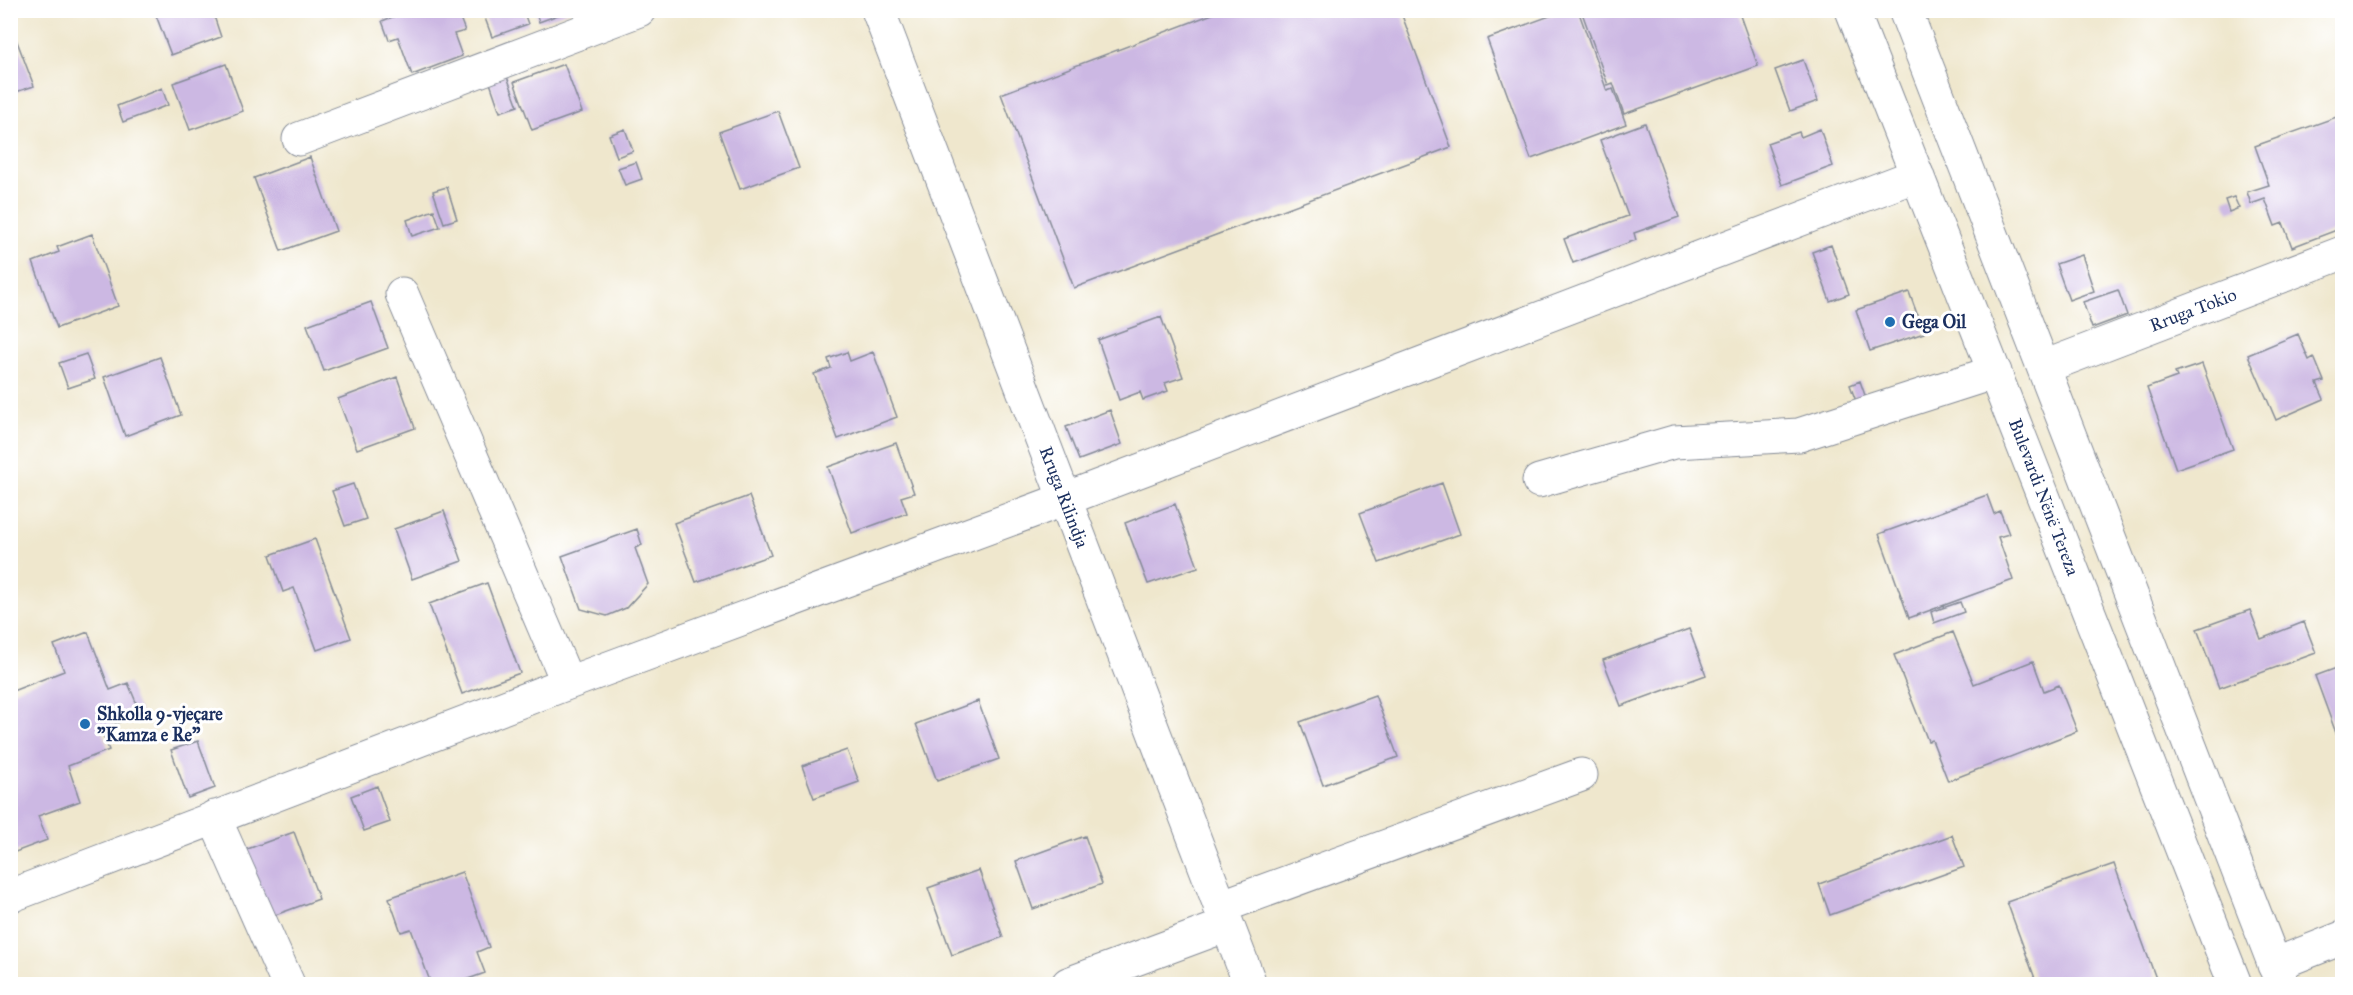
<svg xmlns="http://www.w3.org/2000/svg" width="2353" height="995" font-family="'IM FELL Great Primer',serif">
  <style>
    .building { fill: #ccb8e3 }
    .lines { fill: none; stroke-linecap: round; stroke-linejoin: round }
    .minor-casing { stroke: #858b96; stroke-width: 35 }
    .major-casing { stroke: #858b96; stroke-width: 35 }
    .minor { stroke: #fff; stroke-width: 33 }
    .major { stroke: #fff; stroke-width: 33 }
    .poi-dot { fill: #1f6fb2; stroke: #fff; stroke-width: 2 }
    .labels { text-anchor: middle; stroke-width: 6; stroke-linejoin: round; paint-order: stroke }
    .street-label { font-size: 18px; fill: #1b2f5e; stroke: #fff }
    .poi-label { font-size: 18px; font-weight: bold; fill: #1b2f5e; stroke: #fff; text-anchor: start }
  </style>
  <rect width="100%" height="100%" fill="#fff"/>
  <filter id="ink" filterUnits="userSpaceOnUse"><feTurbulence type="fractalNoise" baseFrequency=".0167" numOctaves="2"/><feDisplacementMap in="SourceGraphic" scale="12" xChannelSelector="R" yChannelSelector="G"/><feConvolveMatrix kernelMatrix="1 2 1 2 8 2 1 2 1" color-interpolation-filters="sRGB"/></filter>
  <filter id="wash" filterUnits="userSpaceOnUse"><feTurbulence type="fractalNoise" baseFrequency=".008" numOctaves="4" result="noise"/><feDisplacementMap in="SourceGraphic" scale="24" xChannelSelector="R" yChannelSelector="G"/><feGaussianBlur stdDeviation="1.35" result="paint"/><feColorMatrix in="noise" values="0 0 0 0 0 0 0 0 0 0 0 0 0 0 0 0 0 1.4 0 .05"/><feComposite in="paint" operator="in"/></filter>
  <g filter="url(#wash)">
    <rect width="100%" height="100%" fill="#efe7cd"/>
    <g id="blocks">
      <!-- building -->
      <path class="building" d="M 154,10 L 212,10 L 221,37 L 171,55 Z
        M 411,10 L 457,10 L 465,31 L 454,34 L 462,56 L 412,75 L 398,37 L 389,40 L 382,21 Z
        M 482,10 L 523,10 L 528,24 L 492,37 Z
        M 535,10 L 569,10 L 569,11 L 539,22 Z
        M 1223,10 L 1400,10 L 1451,147 L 1074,288 L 1001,94 Z
        M 1566,10 L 1578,10 L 1607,91 L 1613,89 L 1626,124 L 1531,159 L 1487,39 Z
        M 1581,10 L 1738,10 L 1758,66 L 1624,114 L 1613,83 L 1608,85 Z
        M 10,23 L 34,86 L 10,94 Z
        M 1803,60 L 1818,101 L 1790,111 L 1775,70 Z
        M 226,64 L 243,111 L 190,130 L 173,83 Z
        M 564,64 L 582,112 L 532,130 L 514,82 Z
        M 506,74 L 518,106 L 500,112 L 489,80 Z
        M 162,88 L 168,105 L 123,122 L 117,106 Z
        M 778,111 L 799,168 L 740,189 L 719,132 Z
        M 2342,115 L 2342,228 L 2292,247 L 2283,223 L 2275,226 L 2265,199 L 2251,204 L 2247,192 L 2269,185 L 2255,146 Z
        M 1645,123 L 1679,217 L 1634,233 L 1636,240 L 1573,263 L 1564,239 L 1628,216 L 1600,140 Z
        M 625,129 L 633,151 L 617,157 L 609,135 Z
        M 1820,129 L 1833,166 L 1782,185 L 1767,143 L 1799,132 L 1801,137 Z
        M 310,157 L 336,231 L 281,251 L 254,178 Z
        M 636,162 L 642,179 L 625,185 L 618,168 Z
        M 447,187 L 457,219 L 444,223 L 433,191 Z
        M 2234,197 L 2239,208 L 2229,212 L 2225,200 Z
        M 434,210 L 440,227 L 412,236 L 407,220 Z
        M 92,234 L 118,306 L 57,328 L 33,262 L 59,252 L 57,247 Z
        M 1831,245 L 1849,294 L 1830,301 L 1812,252 Z
        M 2082,255 L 2094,291 L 2069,300 L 2056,264 Z
        M 2118,290 L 2127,315 L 2092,328 L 2083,302 Z
        M 1909,292 L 1924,333 L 1870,351 L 1856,310 Z
        M 371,302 L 388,348 L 324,371 L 307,325 Z
        M 1161,317 L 1183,377 L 1165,383 L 1168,391 L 1143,400 L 1140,392 L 1119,400 L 1098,340 Z
        M 2298,334 L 2309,360 L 2314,357 L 2324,381 L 2317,383 L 2324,399 L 2276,420 L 2248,355 Z
        M 847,352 L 850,361 L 873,352 L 897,417 L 838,439 L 814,374 L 831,368 L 828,359 Z
        M 86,354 L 95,379 L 68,388 L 59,363 Z
        M 160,357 L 181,415 L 125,436 L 104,377 Z
        M 2202,364 L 2233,449 L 2176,469 L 2147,388 L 2177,377 L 2175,373 Z
        M 397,377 L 415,428 L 357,449 L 338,399 Z
        M 1860,381 L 1867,401 L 1857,404 L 1850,385 Z
        M 1110,410 L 1122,444 L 1079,460 L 1066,427 Z
        M 896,443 L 914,493 L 901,497 L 907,513 L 852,533 L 828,467 Z
        M 1442,483 L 1460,534 L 1379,563 L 1360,513 Z
        M 353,484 L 366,519 L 345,526 L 332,491 Z
        M 1987,495 L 1994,514 L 2000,511 L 2009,534 L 1998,537 L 2013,580 L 1909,618 L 1879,534 Z
        M 749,496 L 771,555 L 696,582 L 674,523 Z
        M 1175,504 L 1198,567 L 1148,584 L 1125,523 Z
        M 444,511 L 462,561 L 412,579 L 394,529 Z
        M 637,529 L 642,545 L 635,548 L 648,584 L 626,608 L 607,616 L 581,609 L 562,556 Z
        M 315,539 L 351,638 L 317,650 L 294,588 L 283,592 L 270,555 Z
        M 487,583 L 520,673 L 462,694 L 429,604 Z
        M 1960,602 L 1964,612 L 1934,623 L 1931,612 Z
        M 2250,610 L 2261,639 L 2304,622 L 2316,653 L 2219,688 L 2197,629 Z
        M 1689,629 L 1706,675 L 1621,706 L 1603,660 Z
        M 88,632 L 110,690 L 128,683 L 141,714 L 101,729 L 109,750 L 68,766 L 80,801 L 38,816 L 47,840 L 10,854 L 10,692 L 64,671 L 54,645 Z
        M 1953,632 L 1974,684 L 2033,661 L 2044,691 L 2059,685 L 2077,731 L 1948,781 L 1932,740 L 1928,741 L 1894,655 Z
        M 2342,666 L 2342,743 L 2340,744 L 2315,676 Z
        M 1375,695 L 1398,757 L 1323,785 L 1300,722 Z
        M 978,701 L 999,759 L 937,781 L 916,724 Z
        M 198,741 L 215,788 L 188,798 L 171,750 Z
        M 847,750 L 859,782 L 814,798 L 802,766 Z
        M 377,786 L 390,822 L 364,831 L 351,796 Z
        M 294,832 L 319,899 L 267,918 L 242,851 Z
        M 1952,835 L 1964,867 L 1830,915 L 1819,884 Z
        M 1085,836 L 1102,884 L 1033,909 L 1016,861 Z
        M 2114,864 L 2158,984 L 2037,984 L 2007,902 Z
        M 979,870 L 1003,937 L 952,955 L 928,888 Z
        M 462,872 L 489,947 L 477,952 L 485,973 L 454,984 L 431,984 L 411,929 L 401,932 L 389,898 Z"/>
    </g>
  </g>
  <g filter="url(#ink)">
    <use href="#blocks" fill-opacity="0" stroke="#858b96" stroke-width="1.5"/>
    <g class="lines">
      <defs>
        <path id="minor" d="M 878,10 L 1250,984
          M 299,139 L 639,10
          M 402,294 L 568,683
          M 2044,367 L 2342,253
          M 1539,481 L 1674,442 L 1799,435 L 1995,372
          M 214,817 L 288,984
          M 10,896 L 568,683 L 1065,499 L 1917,175
          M 1220,907 L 1581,775
          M 2274,965 L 2342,938
          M 1068,984 L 1227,925"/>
        <path id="major" d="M 1852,10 L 2235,984
          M 1905,10 L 2282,984"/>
      </defs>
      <!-- minor casing -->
      <use href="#minor" class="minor-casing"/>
      <!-- major casing -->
      <use href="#major" class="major-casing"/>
      <!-- minor -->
      <use href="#minor" class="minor"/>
      <!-- major -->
      <use href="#major" class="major"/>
    </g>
  </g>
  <!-- markers -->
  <g class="poi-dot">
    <circle cx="1890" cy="322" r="6"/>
    <circle cx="85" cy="724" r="6"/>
  </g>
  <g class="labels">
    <!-- street labels -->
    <g class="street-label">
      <text transform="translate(2193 310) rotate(-21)" y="6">Rruga Tokio</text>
      <text transform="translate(1064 497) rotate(69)" y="6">Rruga Rilindja</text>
      <text transform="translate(2044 497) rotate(69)" y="6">Bulevardi Nënë Tereza</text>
    </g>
    <!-- poi labels -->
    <g class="poi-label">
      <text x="1902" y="328">Gega Oil</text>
      <text x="97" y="720">Shkolla 9-vjeçare<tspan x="97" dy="21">"Kamza e Re"</tspan></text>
    </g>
  </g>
  <!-- margin -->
  <rect width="2353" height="995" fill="none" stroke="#fff" stroke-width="36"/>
</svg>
